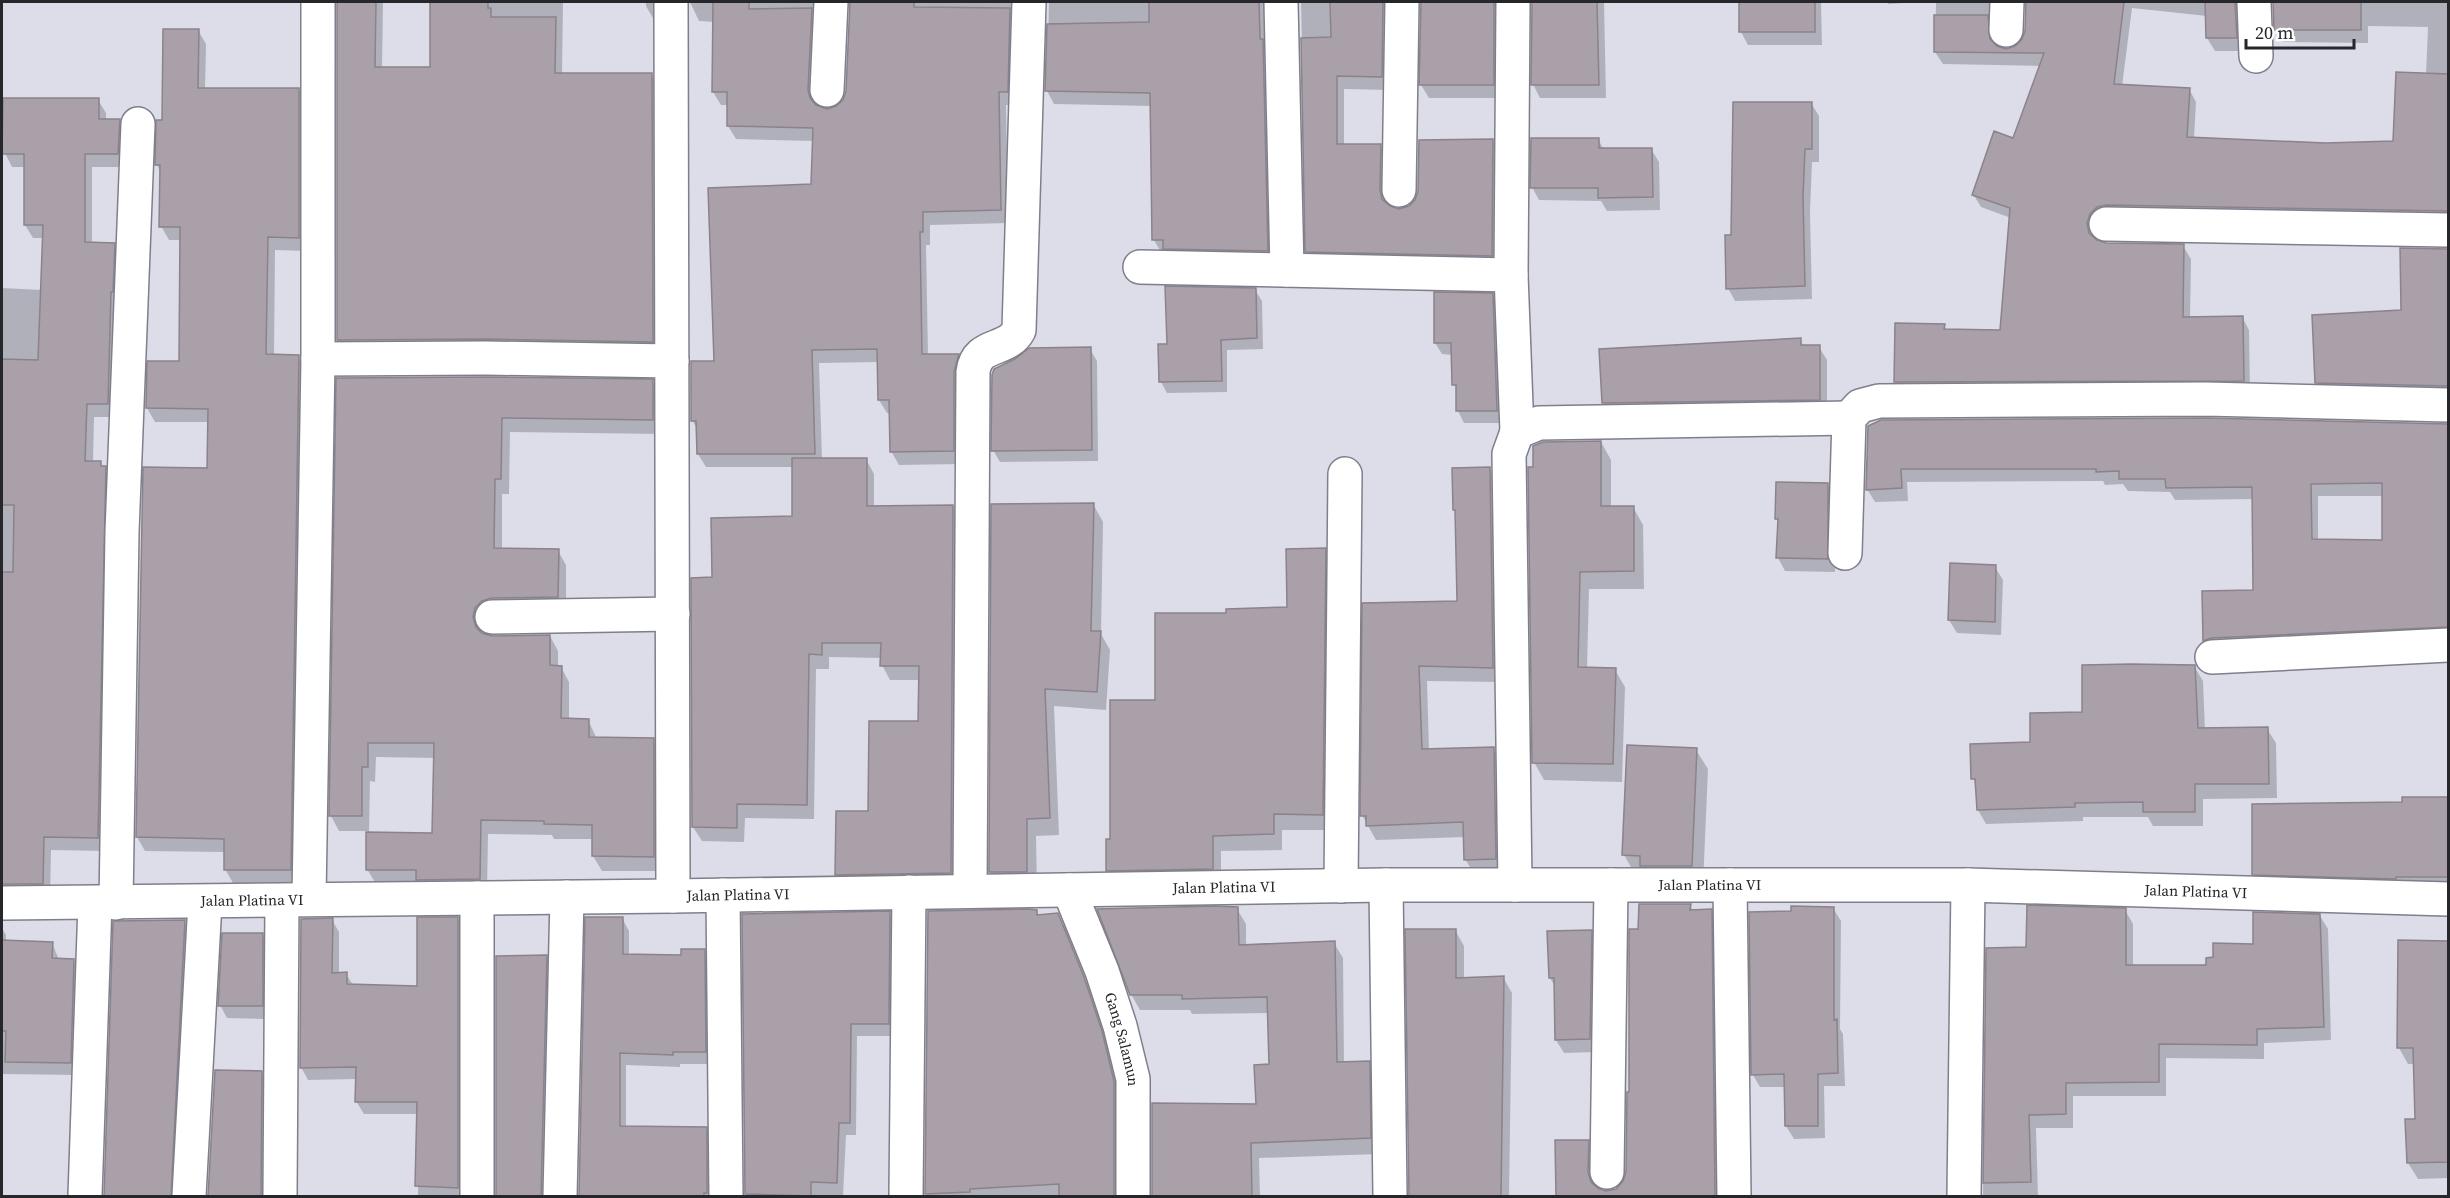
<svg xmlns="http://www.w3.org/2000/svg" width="2450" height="1198" font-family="'Source Serif 4',serif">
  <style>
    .shadow { fill: #0003; fill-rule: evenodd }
    .building { fill: #a9a0a9; stroke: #8b828b; stroke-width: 1.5; fill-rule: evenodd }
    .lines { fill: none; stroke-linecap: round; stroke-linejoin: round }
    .minor-casing { stroke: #7e7f8a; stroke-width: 36 }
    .minor { stroke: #fff; stroke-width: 33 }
    .labels { text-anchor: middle; stroke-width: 4.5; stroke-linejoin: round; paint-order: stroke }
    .street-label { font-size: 15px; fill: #26272b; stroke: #fff }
  </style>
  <rect width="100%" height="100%" fill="#dcdde9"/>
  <!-- shadow -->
  <path class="shadow" d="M 338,2 L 383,2 L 382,68 L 432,69 L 432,2 L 563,2 L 562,75 L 652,75 L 659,88 L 660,355 L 346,353 L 338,340 Z
    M 646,2 L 667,2 L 659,20 L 654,20 L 646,6 Z
    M 690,2 L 827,2 L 819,15 L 815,104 L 816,107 L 827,110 L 837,108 L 844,100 L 847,92 L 851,2 L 1025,2 L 1014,105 L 1006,105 L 1008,223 L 930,225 L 930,245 L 926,245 L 928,355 L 958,355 L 966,368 L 961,464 L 899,465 L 891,451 L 891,413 L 887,413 L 879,400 L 878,362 L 819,363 L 822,459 L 866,459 L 874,474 L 874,507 L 953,506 L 961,521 L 959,887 L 845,889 L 836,874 L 920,723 L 920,680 L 890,680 L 882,665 L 882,658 L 829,657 L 829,669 L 816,669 L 814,819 L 745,818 L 744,842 L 702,841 L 693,827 L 714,579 L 794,517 L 793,467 L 706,467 L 698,454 L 698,430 L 692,420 L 715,362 L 813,186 L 814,141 L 736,139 L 728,126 L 728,105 L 721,105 L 713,92 L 714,22 L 699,21 Z
    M 1049,2 L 1277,2 L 1275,264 L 1162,254 L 1154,240 L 1152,106 L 1054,104 L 1047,91 Z
    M 1301,2 L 1398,2 L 1389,90 L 1344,89 L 1344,146 L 1380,146 L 1388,159 L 1387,205 L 1398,210 L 1408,208 L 1492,140 L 1500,154 L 1499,269 L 1315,265 L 1307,251 Z
    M 1422,2 L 1509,2 L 1501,98 L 1429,98 L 1421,85 Z
    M 1533,2 L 1604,2 L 1606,98 L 1540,98 L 1533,84 Z
    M 1741,2 L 1821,2 L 1822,45 L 1748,45 L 1741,32 Z
    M 1887,2 L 1923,2 L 1888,4 Z
    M 1936,2 L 2002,2 L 1995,15 L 1994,44 L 1995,47 L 2005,50 L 2016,48 L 2023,40 L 2026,31 L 2027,2 L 2249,2 L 2243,51 L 2215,51 L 2207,38 L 2207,16 L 2132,8 L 2122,86 L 2189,89 L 2196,102 L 2194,138 L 2325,145 L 2395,142 L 2426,75 L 2428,27 L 2368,26 L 2368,43 L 2283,42 L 2275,29 L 2274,2 L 2448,2 L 2448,224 L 2097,227 L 2095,240 L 2105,244 L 2183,246 L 2191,259 L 2190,318 L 2242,317 L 2249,330 L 2250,394 L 1903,395 L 1895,382 L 1944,325 L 1947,331 L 2001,331 L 2011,218 L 1981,207 L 1973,194 L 2014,140 L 2041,66 L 1943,64 L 1935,52 Z
    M 198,30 L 206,44 L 205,89 L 298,89 L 306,103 L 306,251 L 275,250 L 274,356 L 298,356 L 306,370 L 298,883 L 233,883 L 225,869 L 225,852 L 145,851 L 137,837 L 208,469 L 209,422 L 155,422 L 147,408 L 149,362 L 180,363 L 182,240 L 169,240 L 161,226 L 161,173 L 157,165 L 164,121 Z
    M 2,99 L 98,100 L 106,113 L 106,121 L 120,121 L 127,134 L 125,167 L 92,167 L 92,244 L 114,245 L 122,258 L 115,417 L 94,417 L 93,463 L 100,463 L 113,481 L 105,851 L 51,850 L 50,897 L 2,897 L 2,288 L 42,290 L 44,238 L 33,238 L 25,225 L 25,167 L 12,167 L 4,151 L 2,151 Z
    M 1811,103 L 1819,116 L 1819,162 L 1812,162 L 1810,212 L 1812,299 L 1735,301 L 1728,288 L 1733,236 Z
    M 1598,139 L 1604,150 L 1651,149 L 1659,162 L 1660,210 L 1607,211 L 1601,201 L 1539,200 L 1532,187 Z
    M 2401,249 L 2448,250 L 2448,399 L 2324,396 L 2316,383 L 2403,312 Z
    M 1255,290 L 1262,301 L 1263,349 L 1227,350 L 1227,392 L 1167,393 L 1161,382 L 1168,346 Z
    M 1492,295 L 1499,307 L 1503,423 L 1464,423 L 1458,411 L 1453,355 L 1442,354 L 1435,343 Z
    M 1800,339 L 1804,347 L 1819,347 L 1827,360 L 1827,412 L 1611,416 L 1604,403 Z
    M 1090,349 L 1097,361 L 1098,461 L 1000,462 L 993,450 Z
    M 338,379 L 652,381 L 661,396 L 661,434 L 510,432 L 509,494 L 502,494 L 502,550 L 558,551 L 566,565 L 566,611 L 483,623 L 481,633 L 492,637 L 550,636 L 558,651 L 558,667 L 561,667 L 569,682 L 569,720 L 588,720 L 597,739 L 653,740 L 661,754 L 662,871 L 602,871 L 593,856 L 594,839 L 554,839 L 552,835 L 488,834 L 487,893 L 376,884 L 367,869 L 368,831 L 339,831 L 331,816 ZM 376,757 L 435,758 L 434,834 L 369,833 L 370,781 L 375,782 Z
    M 2206,419 L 2448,425 L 2448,639 L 2212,653 L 2204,640 L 2254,592 L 2253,499 L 2175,500 L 2170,492 L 2128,491 L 2123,484 L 2105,485 L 2103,481 L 1907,482 L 1908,501 L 1875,502 L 1867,489 L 1869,427 ZM 2318,496 L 2383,496 L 2383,542 L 2318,541 Z
    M 1601,442 L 1611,460 L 1611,507 L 1633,507 L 1643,525 L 1644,589 L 1589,589 L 1587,669 L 1615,670 L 1625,687 L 1622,782 L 1544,780 L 1534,762 Z
    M 1490,469 L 1498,484 L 1501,682 L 1427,681 L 1429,750 L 1493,749 L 1502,764 L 1504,874 L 1474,874 L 1465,859 L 1465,837 L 1376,840 L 1362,815 L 1364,605 L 1459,602 L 1457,514 L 1454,509 Z
    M 1827,484 L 1835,497 L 1835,572 L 1785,571 L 1778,558 L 1779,523 L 1776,518 Z
    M 1093,504 L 1103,522 L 1101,634 L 1110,650 L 1106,710 L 1054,706 L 1059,835 L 1036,836 L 1037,889 L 1001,890 L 990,872 Z
    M 1325,550 L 1334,565 L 1331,830 L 1282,830 L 1282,850 L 1221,851 L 1221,884 L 1116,886 L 1107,870 L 1111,840 L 1157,701 L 1227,614 L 1289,609 Z
    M 1995,567 L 2003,580 L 2001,635 L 1957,633 L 1949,620 Z
    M 2194,666 L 2203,681 L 2205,730 L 2267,729 L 2276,743 L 2277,798 L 2203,799 L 2203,826 L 2153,826 L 2148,817 L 2083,817 L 2083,821 L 1986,824 L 1978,810 L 1977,786 L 1973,778 L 2084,714 Z
    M 1696,750 L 1708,769 L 1703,885 L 1635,874 L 1624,855 Z
    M 2404,798 L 2448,799 L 2448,890 L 2261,887 L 2254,874 L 2404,803 Z
    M 1690,905 L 1693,911 L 1711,911 L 1719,924 L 1722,1196 L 1557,1196 L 1588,1142 L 1596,1155 L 1595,1187 L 1606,1192 L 1617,1189 L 1625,1182 L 1627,1172 L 1640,930 Z
    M 1833,908 L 1841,921 L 1840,1029 L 1843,1034 L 1845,1086 L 1824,1086 L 1825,1138 L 1794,1139 L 1786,1126 L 1786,1087 L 1760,1087 L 1753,1075 L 1792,913 Z
    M 1237,909 L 1246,924 L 1246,946 L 1334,943 L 1343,958 L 1344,1063 L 1369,1062 L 1378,1078 L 1379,1154 L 1259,1158 L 1260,1196 L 1153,1196 L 1257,1106 L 1270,1066 L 1269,1013 L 1192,1014 L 1190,1010 L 1140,1010 L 1131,994 Z
    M 2125,910 L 2133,924 L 2133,967 L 2207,967 L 2320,916 L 2328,929 L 2331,1040 L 2264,1043 L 2264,1059 L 2166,1058 L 2166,1096 L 2073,1096 L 2073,1128 L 2036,1128 L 2038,1196 L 1983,1196 L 1987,949 L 2027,949 Z
    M 1036,911 L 1039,916 L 1057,915 L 1066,929 L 1092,994 L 1110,1047 L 1122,1097 L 1122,1196 L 928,1196 L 926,1193 Z
    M 889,913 L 896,925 L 895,1036 L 857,1036 L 856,1135 L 846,1135 L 843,1196 L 746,1196 L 743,915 Z
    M 622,918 L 629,931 L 629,955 L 682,956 L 704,951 L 711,963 L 712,1064 L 680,1064 L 680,1067 L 626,1065 L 626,1128 L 706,1128 L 713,1141 L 714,1196 L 580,1196 Z
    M 457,919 L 465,931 L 465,1196 L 418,1196 L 419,1114 L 364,1114 L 356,1101 L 357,1079 L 308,1080 L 301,1067 L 332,920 L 339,932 L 339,974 L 346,974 L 353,985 L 418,988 Z
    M 184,921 L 193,936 L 179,1196 L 105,1196 Z
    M 2,928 L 6,935 L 6,942 L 52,943 L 59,960 L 73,960 L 81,973 L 77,1075 L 2,1074 Z
    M 1455,930 L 1464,946 L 1464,979 L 1503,977 L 1512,993 L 1509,1196 L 1410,1196 Z
    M 1591,932 L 1598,945 L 1597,1052 L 1564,1053 L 1556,1040 L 1556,988 L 1550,978 Z
    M 262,935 L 270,948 L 269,1019 L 227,1018 L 220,1005 Z
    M 2399,942 L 2448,942 L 2448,1178 L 2418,1179 L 2408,1163 L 2417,1120 L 2415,1064 L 2408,1064 L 2399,1048 Z
    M 546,957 L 553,969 L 548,1196 L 497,1196 Z
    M 261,1072 L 270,1087 L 269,1196 L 209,1196 Z"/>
  <!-- building -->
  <path class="building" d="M 337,2 L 376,2 L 375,67 L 430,67 L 430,2 L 488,2 L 488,8 L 491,8 L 491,17 L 556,17 L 555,73 L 652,73 L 653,342 L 486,339 L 337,340 Z
    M 713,2 L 749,2 L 749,9 L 812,8 L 808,90 L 810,98 L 816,105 L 827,109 L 836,106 L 843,100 L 846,91 L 850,2 L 914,2 L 914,7 L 1010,8 L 1008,92 L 999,92 L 1001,210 L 923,212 L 923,232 L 920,232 L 922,354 L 959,354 L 954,372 L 954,451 L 890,452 L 889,400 L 878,400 L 877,349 L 812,350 L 815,454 L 697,454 L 696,421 L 691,421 L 691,361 L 714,361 L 708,188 L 811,184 L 813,128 L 727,126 L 727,92 L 712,92 Z
    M 1149,2 L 1259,2 L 1260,39 L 1263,39 L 1268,251 L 1163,249 L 1163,240 L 1152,240 L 1150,93 L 1045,91 L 1047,24 L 1149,22 Z
    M 1330,2 L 1383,2 L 1382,77 L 1337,76 L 1337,144 L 1381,144 L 1380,190 L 1382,199 L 1390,206 L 1399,209 L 1409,206 L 1415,200 L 1418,191 L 1419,140 L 1493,139 L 1492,256 L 1305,252 L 1301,38 L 1331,37 Z
    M 1421,2 L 1494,2 L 1494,85 L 1419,85 Z
    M 1532,2 L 1597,2 L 1599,85 L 1531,85 Z
    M 1739,2 L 1815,2 L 1815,32 L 1739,32 Z
    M 2026,2 L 2124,2 L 2114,84 L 2190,88 L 2187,137 L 2325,143 L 2393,141 L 2396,72 L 2448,74 L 2448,211 L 2106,205 L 2097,207 L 2090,214 L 2087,223 L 2089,233 L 2097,240 L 2106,243 L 2184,244 L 2183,317 L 2243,316 L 2244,381 L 1894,382 L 1895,323 L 1945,324 L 1944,329 L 2000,330 L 2010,208 L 1972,195 L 1994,131 L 2013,138 L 2044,53 L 1934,52 L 1934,15 L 1988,15 L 1990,39 L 1997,46 L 2006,49 L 2015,46 L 2022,39 L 2025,31 Z
    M 2205,2 L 2235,2 L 2237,38 L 2206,38 Z
    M 2273,2 L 2361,2 L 2361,30 L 2274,30 Z
    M 163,29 L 199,29 L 198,88 L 299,88 L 299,238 L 268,237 L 266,354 L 299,355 L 291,870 L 224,870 L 224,839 L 136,837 L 143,467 L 207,468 L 208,409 L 146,408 L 147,361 L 179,361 L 180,227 L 159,227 L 160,165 L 155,165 L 156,120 L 162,120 Z
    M 3,98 L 99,98 L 99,119 L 120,119 L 118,154 L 85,154 L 85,242 L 115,243 L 113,292 L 111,292 L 108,404 L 87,404 L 85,461 L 101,461 L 101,466 L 106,466 L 98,838 L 44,837 L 43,884 L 2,884 L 2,572 L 13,572 L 14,505 L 2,505 L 2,359 L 38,360 L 43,225 L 24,225 L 24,154 L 2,154 Z
    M 1733,102 L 1812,102 L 1812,149 L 1805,149 L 1803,197 L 1805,286 L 1726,289 L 1725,235 L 1731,235 Z
    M 1531,138 L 1599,138 L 1599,148 L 1652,148 L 1653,197 L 1598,198 L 1598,188 L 1530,188 Z
    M 2400,248 L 2448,249 L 2448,386 L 2315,383 L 2312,315 L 2401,310 Z
    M 1165,286 L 1256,288 L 1257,338 L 1221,340 L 1222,381 L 1159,382 L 1158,344 L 1167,344 Z
    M 1434,292 L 1493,293 L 1497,411 L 1456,411 L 1456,385 L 1452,385 L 1451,343 L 1434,343 Z
    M 1801,338 L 1801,345 L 1820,345 L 1820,400 L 1602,403 L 1599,349 Z
    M 1091,347 L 1092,450 L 991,451 L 992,375 L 994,369 L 1015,359 L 1029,348 Z
    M 486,377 L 653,379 L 653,420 L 502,418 L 501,479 L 495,479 L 494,548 L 559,549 L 558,597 L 491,598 L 482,601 L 475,608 L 473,617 L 476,627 L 482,633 L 492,636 L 550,635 L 550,665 L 562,666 L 561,718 L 589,719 L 589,737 L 654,738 L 654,857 L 592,856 L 592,825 L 544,824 L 544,821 L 481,820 L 480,879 L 416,880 L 416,870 L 366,870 L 366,832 L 432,833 L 434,743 L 368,743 L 368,767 L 362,767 L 362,816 L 329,816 L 336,378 Z
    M 2206,418 L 2448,424 L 2448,627 L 2211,638 L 2203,641 L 2202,591 L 2253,590 L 2252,487 L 2166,488 L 2165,479 L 2119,479 L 2119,471 L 2096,472 L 2096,469 L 1901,469 L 1902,488 L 1866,490 L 1868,426 L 1881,420 ZM 2382,483 L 2382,540 L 2312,539 L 2311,484 Z
    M 1601,441 L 1601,506 L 1634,506 L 1634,571 L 1580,572 L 1578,667 L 1616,668 L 1613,764 L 1532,763 L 1528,467 L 1533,467 L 1533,446 L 1543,442 Z
    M 792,458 L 867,458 L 867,506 L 953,505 L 951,873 L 835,875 L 836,811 L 868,811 L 869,721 L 918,721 L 919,666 L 880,666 L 881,643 L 822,643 L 822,655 L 809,654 L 807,805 L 737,804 L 737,828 L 692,827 L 691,578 L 712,577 L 711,518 L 792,516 Z
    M 1490,467 L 1493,668 L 1419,666 L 1422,749 L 1494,747 L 1496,859 L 1464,860 L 1463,822 L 1366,826 L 1366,816 L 1360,816 L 1362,603 L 1457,601 L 1455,510 L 1453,510 L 1452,468 Z
    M 1776,482 L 1828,483 L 1828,559 L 1776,558 L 1778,519 L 1775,519 Z
    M 1094,503 L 1091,631 L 1101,631 L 1097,692 L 1045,689 L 1050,818 L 1027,819 L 1027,872 L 989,872 L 991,504 Z
    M 1326,548 L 1323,815 L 1274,814 L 1274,834 L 1213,836 L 1213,869 L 1106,871 L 1106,839 L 1110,839 L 1110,700 L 1155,700 L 1155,613 L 1226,613 L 1226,609 L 1287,607 L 1286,549 Z
    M 1950,563 L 1996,565 L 1995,622 L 1948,620 Z
    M 2131,664 L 2195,665 L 2198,728 L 2268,727 L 2269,784 L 2195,784 L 2195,812 L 2143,812 L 2143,802 L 2075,803 L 2075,807 L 1977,810 L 1975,779 L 1971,779 L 1970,744 L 2030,742 L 2030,713 L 2082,712 L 2082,665 Z
    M 1627,745 L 1697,748 L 1692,866 L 1640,866 L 1640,856 L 1622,855 Z
    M 2402,797 L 2448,797 L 2448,877 L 2396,877 L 2396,879 L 2252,875 L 2252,804 L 2402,802 Z
    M 1639,904 L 1691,904 L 1690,910 L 1712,909 L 1715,1197 L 1556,1197 L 1555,1140 L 1589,1140 L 1588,1172 L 1591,1182 L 1598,1188 L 1606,1191 L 1616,1189 L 1623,1181 L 1626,1172 L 1627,1092 L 1629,1092 L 1629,929 L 1638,929 Z
    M 2027,905 L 2126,908 L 2126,965 L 2206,965 L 2206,958 L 2213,957 L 2213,943 L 2253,944 L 2253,912 L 2320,914 L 2324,1027 L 2257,1029 L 2257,1045 L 2159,1044 L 2159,1082 L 2066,1083 L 2066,1114 L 2029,1115 L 2031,1182 L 1983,1183 L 1986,948 L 2026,947 Z
    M 1213,906 L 1238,907 L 1239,945 L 1335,941 L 1337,1062 L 1370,1061 L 1371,1138 L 1251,1143 L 1252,1197 L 1152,1197 L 1152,1103 L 1256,1104 L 1254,1065 L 1269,1064 L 1267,997 L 1182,999 L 1182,995 L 1130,995 L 1097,909 Z
    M 1791,906 L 1834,907 L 1834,1020 L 1837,1019 L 1838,1073 L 1818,1074 L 1818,1126 L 1785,1126 L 1784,1074 L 1751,1075 L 1749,912 L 1791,911 Z
    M 1028,909 L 1037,910 L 1037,915 L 1058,913 L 1084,977 L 1102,1031 L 1114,1081 L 1114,1197 L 1059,1197 L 1059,1184 L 970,1189 L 970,1192 L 925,1194 L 928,911 Z
    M 890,911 L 889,1024 L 851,1024 L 850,1123 L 839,1123 L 837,1183 L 811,1182 L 811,1196 L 745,1194 L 742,914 Z
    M 417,917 L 458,917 L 458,1188 L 415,1186 L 417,1102 L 355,1102 L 356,1067 L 300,1068 L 301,919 L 333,918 L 332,973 L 347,972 L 347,984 L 417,986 Z
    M 585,917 L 623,917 L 623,954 L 681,955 L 681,949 L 705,949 L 706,1052 L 673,1052 L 673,1055 L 620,1053 L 620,1126 L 707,1127 L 707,1193 L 704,1193 L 704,1197 L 579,1197 Z
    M 185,920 L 171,1197 L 104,1197 L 113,921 Z
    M 1405,929 L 1456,929 L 1456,978 L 1504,976 L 1501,1197 L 1409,1197 Z
    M 1592,930 L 1590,1039 L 1555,1040 L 1554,978 L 1549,978 L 1547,931 Z
    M 222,933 L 263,933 L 263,1006 L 218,1006 Z
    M 2,940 L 53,942 L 52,958 L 74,959 L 71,1063 L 5,1062 L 6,1031 L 2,1031 Z
    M 2398,940 L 2448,941 L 2448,1162 L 2407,1163 L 2405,1119 L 2415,1119 L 2413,1048 L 2397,1048 Z
    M 547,955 L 541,1197 L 496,1197 L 496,956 Z
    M 215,1070 L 262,1071 L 261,1197 L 208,1197 Z"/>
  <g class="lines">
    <defs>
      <g id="minor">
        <path d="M 671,2 L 673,896"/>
        <path d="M 1281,2 L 1287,270"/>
        <path d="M 1513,2 L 1511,275 L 1517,432"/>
        <path d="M 2254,2 L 2256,56"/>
        <path d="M 2006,30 L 2007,2"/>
        <path d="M 827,90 L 831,2"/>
        <path d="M 1399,190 L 1402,2"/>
        <path d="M 2106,224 L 2448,230"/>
        <path d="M 1140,267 L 1511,275"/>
        <path d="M 318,359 L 486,358 L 672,361"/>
        <path d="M 1845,553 L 1849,418 L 1860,406 L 1879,401 L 2206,399 L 2448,405"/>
        <path d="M 492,617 L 673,614"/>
        <path d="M 2212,657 L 2448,645"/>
        <path d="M 1386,885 L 1390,1196"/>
        <path d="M 1515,885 L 1509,454 L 1517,432 L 1539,423 L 1849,418"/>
        <path d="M 1730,885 L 1734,1196"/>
        <path d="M 1341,886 L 1345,474"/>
        <path id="s1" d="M 1069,890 L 1102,971 L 1120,1026 L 1133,1079 L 1133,1196"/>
        <path d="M 970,891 L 973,372 C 977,341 1007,353 1019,330 L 1029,2"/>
        <path d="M 723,895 L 726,1196"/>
        <path d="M 309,898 L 318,359 L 318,2"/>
        <path d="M 477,898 L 477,1196"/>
        <path id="s2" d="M 2,903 L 673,896 L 1386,885 L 1968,885 L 2448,899"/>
        <path d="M 116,903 L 122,532 L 138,124"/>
        <path d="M 1607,1172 L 1611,885"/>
        <path d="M 85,1196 L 95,903"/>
        <path d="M 189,1196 L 205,902"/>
        <path d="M 280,1196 L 282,901"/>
        <path d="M 560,1196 L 567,897"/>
        <path d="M 906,1196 L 909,892"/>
        <path d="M 1964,1196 L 1968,885"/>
      </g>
    </defs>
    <!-- minor casing -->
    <use href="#minor" class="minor-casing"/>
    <!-- minor -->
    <use href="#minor" class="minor"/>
  </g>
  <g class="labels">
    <!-- street labels -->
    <g class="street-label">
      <text dy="5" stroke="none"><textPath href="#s2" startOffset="1708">Jalan Platina VI</textPath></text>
      <text dy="5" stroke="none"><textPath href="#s2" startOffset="1222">Jalan Platina VI</textPath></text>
      <text dy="5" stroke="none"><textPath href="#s2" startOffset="2194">Jalan Platina VI</textPath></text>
      <text dy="5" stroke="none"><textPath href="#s2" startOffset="736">Jalan Platina VI</textPath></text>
      <text dy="5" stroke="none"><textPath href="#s2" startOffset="250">Jalan Platina VI</textPath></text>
      <text dy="5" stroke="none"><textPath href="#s1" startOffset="159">Gang Salamun</textPath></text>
    </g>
  </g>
  <!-- border -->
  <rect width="2450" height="1198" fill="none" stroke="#26272b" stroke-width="6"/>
  <!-- scale -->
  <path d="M2246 39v9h108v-9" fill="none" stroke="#26272b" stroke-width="3"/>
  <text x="2255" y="39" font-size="18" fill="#26272b" stroke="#ffffff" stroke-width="4.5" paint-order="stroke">20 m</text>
</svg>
